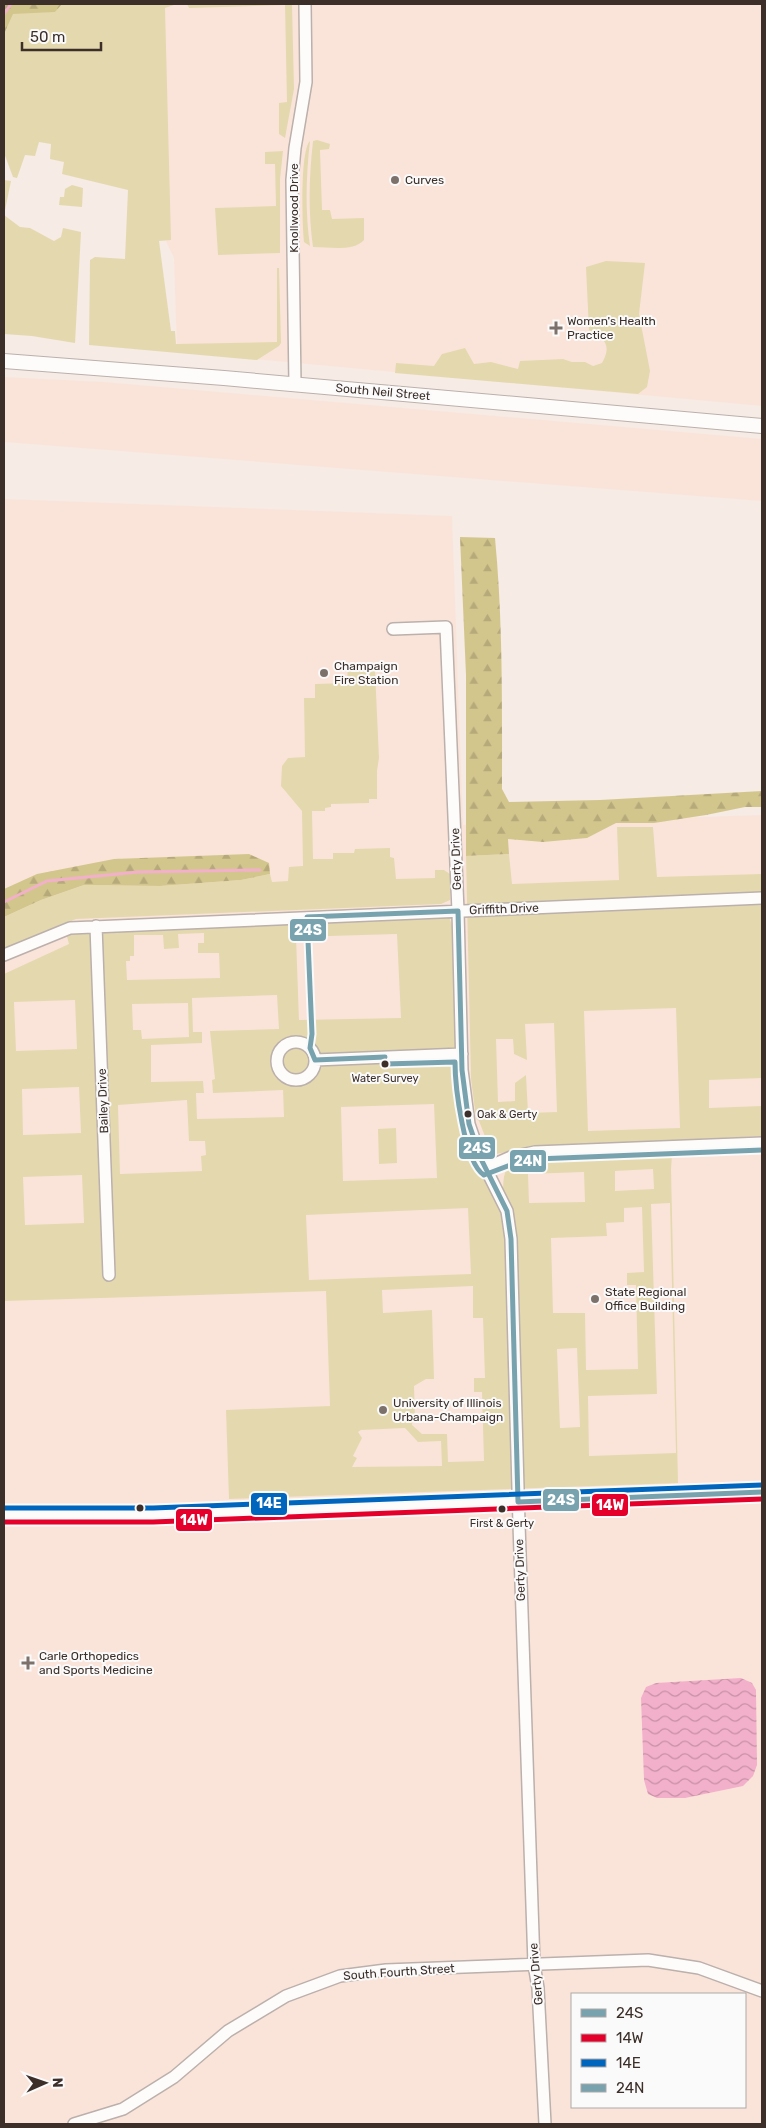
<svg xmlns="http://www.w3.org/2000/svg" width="766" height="2128" font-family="Rubik,sans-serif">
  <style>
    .built { fill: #fae4d9; fill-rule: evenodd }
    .grass { fill: #e4d9ae; fill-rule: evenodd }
    .forest { fill: url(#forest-firs) }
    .water { fill: url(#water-waves) }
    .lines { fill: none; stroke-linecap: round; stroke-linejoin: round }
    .stream { stroke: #f3b0cb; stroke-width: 3 }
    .minor-casing { stroke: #bbb0ab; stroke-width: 14 }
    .major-casing { stroke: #bbb0ab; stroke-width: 16 }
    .minor { stroke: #fefcfb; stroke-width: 11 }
    .major { stroke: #fefcfb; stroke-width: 14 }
    .bus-1-casing { stroke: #fafafa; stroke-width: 9 }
    .bus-2-casing { stroke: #fafafa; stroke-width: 9 }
    .bus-3-casing { stroke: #fafafa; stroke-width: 9 }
    .bus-4-casing { stroke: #fafafa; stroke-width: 9 }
    .bus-1 { stroke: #77a2ae; stroke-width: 5 }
    .bus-2 { stroke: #e4002b; stroke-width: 5 }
    .bus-3 { stroke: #0065bd; stroke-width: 5 }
    .bus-4 { stroke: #77a2ae; stroke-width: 5 }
    .poi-dot { fill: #7d716b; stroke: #fafafa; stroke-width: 2 }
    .bus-dot { fill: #3c2f2a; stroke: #fafafa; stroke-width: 2 }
    .labels { text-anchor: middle; stroke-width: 4; stroke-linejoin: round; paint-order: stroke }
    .bus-label { font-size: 11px; fill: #3c2f2a; stroke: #fafafa }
    .poi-label { font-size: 12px; fill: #3c2f2a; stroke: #fafafa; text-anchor: start }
    .street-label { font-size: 12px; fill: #3c2f2a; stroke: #fafafa }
    .line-badge { stroke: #fafafa; stroke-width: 2 }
    .badge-label { font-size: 14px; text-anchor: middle; font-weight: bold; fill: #fff }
  </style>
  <defs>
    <pattern id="forest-firs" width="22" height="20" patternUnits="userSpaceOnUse" patternTransform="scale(1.25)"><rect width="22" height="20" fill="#d3c68d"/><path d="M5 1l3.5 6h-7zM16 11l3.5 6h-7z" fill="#b6aa7a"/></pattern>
    <pattern id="water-waves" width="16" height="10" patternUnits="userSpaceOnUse" patternTransform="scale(1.25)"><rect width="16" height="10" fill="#f3b0cb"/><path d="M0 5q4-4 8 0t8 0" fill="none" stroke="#c690a5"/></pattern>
  </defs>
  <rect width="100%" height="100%" fill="#f6ebe5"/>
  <!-- built -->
  <path class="built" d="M 159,4 L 762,4 L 762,406 L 177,352 L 174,258 L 165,239 Z
    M 4,377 L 104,382 L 762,439 L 762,501 L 4,442 Z
    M 4,499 L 452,516 L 463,825 L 762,815 L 762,2124 L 4,2124 ZM 572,1994 L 745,1994 L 745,2107 L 572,2107 Z"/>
  <!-- grass -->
  <path class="grass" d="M 4,4 L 174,4 L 174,5 L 165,8 L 171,240 L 159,241 L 171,331 L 175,331 L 176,344 L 277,342 L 277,268 L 279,268 L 281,343 L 279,346 L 257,360 L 89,345 L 90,260 L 95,257 L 125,259 L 128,190 L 62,174 L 64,162 L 50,159 L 51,144 L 39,142 L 35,156 L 25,155 L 17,178 L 13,177 L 4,153 Z
    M 187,4 L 292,4 L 294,89 L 285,138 L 279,134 L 279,103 L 287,102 L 285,5 L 189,8 Z
    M 317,140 L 330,144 L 329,149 L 320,150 L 322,210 L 330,210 L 332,219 L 364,218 L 364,240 C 353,252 329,247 313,247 C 308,211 309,177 313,141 Z
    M 310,141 C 306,176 305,211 310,246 L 304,242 C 302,225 300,150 310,141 Z
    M 283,151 L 280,179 L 280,253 L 218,255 L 215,208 L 276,206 L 275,164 L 265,164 L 265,152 Z
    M 4,180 L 11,181 L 4,215 L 20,227 L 30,228 L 54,241 L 61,237 L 63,228 L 81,232 L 75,343 L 32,336 L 4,334 Z
    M 72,185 L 83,188 L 82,207 L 59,205 L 60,197 L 64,197 L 65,189 Z
    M 606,261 L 645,263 L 639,314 L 650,371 L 647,387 L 638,394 L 395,373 L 396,363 L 434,366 L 442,354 L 465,348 L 474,364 L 491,362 L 518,369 L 520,361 L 563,359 L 572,362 L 585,362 L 593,366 L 602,363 C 612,345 605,339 589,330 L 586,267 Z
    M 348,663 C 359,663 366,663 375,671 L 379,758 L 377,771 L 377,799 L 369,799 L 369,803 L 331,804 L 331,807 L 325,808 L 325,811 L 312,811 L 313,859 L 333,859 L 333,853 L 354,853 L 355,849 L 390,848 L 390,857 L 394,858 L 396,879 L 435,878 L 435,870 L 444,870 L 450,874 L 450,900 L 441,904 L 76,919 L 4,949 L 4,917 L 41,900 L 84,885 L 160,886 L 241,880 L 270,874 L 272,882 L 288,881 L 289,867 L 303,866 L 302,811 L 281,786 L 282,766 L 288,758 L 305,757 L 304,698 L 315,698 L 315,684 L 347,683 Z
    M 617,827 L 653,827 L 657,877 L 762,874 L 762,1078 L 709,1080 L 709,1108 L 762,1106 L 762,1136 L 524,1148 L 492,1155 L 486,1148 L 482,1140 L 486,1139 L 479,1121 L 476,1118 L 471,1079 L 466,856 L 509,854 L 512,884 L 619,880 ZM 676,1008 L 680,1128 L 588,1131 L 584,1011 ZM 554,1023 L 557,1112 L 528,1113 L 526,1075 L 515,1083 L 515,1101 L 498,1102 L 496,1039 L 513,1039 L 514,1054 L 527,1060 L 525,1024 Z
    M 449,917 L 452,925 L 456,1077 L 462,1120 L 466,1141 L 473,1157 L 494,1193 L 502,1200 C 504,1189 502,1180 506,1170 L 515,1165 L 537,1161 L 672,1155 L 671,1169 L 678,1483 L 229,1499 L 226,1410 L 330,1406 L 326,1291 L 4,1301 L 4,974 L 69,944 L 66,933 ZM 204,933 L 204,943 L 198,943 L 198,953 L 219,953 L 220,978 L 127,980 L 126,961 L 130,961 L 130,956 L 134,956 L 134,935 L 163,935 L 164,949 L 179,948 L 178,934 ZM 397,934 L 401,1018 L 299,1020 L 296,937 ZM 277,995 L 279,1029 L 210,1031 L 215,1079 L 212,1080 L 213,1093 L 283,1090 L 284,1117 L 197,1119 L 196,1093 L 204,1093 L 203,1081 L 151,1082 L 151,1045 L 202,1043 L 202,1032 L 193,1032 L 192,998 ZM 75,1000 L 77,1049 L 16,1051 L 14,1002 ZM 188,1003 L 189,1037 L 142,1039 L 141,1030 L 133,1030 L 132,1004 ZM 79,1087 L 81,1133 L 23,1135 L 22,1089 ZM 187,1100 L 189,1141 L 205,1141 L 206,1155 L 201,1156 L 202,1171 L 120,1174 L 118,1105 ZM 434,1104 L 437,1178 L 343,1181 L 341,1107 ZM 653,1169 L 654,1189 L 615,1191 L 615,1171 ZM 584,1172 L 585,1202 L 529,1203 L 528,1174 ZM 82,1175 L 84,1223 L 25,1225 L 23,1177 ZM 670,1203 L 676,1453 L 589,1456 L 588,1396 L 657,1394 L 651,1204 ZM 642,1207 L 644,1272 L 627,1273 L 627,1285 L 636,1285 L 638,1369 L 586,1370 L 585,1313 L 553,1313 L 551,1238 L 607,1236 L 606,1223 L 624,1222 L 624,1208 ZM 468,1208 L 471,1274 L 309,1280 L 306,1215 ZM 473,1286 L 473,1318 L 483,1318 L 485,1378 L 474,1378 L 474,1392 L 482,1392 L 484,1461 L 448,1462 L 447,1434 L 422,1434 L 412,1425 L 413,1417 L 415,1417 L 414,1386 L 426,1379 L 434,1379 L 432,1310 L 383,1313 L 382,1290 ZM 577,1348 L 580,1427 L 560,1428 L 557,1349 ZM 405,1428 L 418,1442 L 441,1441 L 442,1466 L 352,1467 L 357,1458 L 353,1456 L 362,1438 L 358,1432 L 361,1430 Z
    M 396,1128 L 397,1163 L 379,1164 L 378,1129 Z"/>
  <!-- forest -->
  <path class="forest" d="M 4,4 L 62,4 L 55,12 L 13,14 L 4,34 Z
    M 460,537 L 495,538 C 503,621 502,705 502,789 L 509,802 L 600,800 L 762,791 L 762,807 L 745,807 L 706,815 L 654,823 L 616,823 L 587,838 L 543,842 L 508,839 L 509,854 L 466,856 L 466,675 Z
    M 249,854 L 269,863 L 270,874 L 241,880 L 160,886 L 84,885 L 41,900 L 4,917 L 4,889 L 37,874 L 114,859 Z"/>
  <!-- water -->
  <path class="water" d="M 741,1678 L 752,1683 L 756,1690 L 757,1765 L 753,1776 L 743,1786 L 685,1798 L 657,1798 L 648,1794 L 644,1780 L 641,1698 L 646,1687 L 656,1683 Z"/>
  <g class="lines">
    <!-- stream -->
    <path class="stream" d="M 4,14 L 11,4
      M 4,902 L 47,881 L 138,872 L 260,870"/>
    <defs>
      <path id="minor" d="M 295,384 L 292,180 L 295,148 L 306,82 L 305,4
        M 393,629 L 446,627 L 458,911 L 462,1070 L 469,1124 L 481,1159 L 507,1211 L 511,1239 L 519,1524 L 534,1964 L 538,1988 L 545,2124
        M 96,926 L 109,1275
        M 4,955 L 70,928 L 762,898
        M277 1061a19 19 0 1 1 38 0a19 19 0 1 1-38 0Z
        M 315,1060 L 462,1054
        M 486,1168 L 511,1157 L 535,1152 L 762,1143
        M 4,1515 L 153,1515 L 762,1492
        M 74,2124 L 123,2109 L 174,2077 L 228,2031 L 286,1996 L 340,1976 L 386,1970 L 648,1960 L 699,1968 L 762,1991"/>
      <path id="major" d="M 4,361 L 224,378 L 762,426"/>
    </defs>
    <!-- minor casing -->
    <use href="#minor" class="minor-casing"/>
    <!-- major casing -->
    <use href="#major" class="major-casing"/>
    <!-- minor -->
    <use href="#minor" class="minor"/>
    <!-- major -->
    <use href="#major" class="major"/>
    <defs>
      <path id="bus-1" d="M 385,1057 L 315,1060 L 310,1048 L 312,1034 L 307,917 L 458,911 L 462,1070 L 469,1124 L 481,1159 L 507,1211 L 511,1239 L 518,1502 L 762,1492"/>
      <path id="bus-2" d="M 4,1522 L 153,1522 L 762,1499"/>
      <path id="bus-3" d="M 4,1508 L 153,1508 L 762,1485"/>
      <path id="bus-4" d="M 385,1064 L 455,1062 C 455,1085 464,1163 484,1175 L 513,1164 L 536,1159 L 762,1150"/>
    </defs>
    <!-- bus-1 casing -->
    <use href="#bus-1" class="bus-1-casing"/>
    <!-- bus-2 casing -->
    <use href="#bus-2" class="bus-2-casing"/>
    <!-- bus-3 casing -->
    <use href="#bus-3" class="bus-3-casing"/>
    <!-- bus-4 casing -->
    <use href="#bus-4" class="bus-4-casing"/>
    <!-- bus-1 -->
    <use href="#bus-1" class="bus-1"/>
    <!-- bus-2 -->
    <use href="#bus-2" class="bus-2"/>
    <!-- bus-3 -->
    <use href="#bus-3" class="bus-3"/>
    <!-- bus-4 -->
    <use href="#bus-4" class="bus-4"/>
  </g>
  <!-- markers -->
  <g class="poi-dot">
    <circle cx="395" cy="180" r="5"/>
    <path d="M553.5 320.5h5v5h5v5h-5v5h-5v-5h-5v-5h5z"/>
    <circle cx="324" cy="673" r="5"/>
    <circle cx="595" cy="1299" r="5"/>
    <circle cx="383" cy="1410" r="5"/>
    <path d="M25.5 1655.5h5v5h5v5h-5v5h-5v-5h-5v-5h5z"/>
  </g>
  <g class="bus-dot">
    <circle cx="385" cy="1064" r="4.5"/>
    <circle cx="468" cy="1114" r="4.5"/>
    <circle cx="140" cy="1508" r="4.5"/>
    <circle cx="502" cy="1509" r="4.5"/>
  </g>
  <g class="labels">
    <!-- bus labels -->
    <g class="bus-label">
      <text x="385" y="1082">Water Survey</text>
      <text x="477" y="1118" text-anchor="start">Oak &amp; Gerty</text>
      <text x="502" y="1527">First &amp; Gerty</text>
    </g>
    <!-- poi labels -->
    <g class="poi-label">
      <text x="405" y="184">Curves</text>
      <text x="567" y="325">Women's Health<tspan x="567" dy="14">Practice</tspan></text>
      <text x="334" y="670">Champaign<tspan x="334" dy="14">Fire Station</tspan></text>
      <text x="605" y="1296">State Regional<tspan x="605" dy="14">Office Building</tspan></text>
      <text x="393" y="1407">University of Illinois<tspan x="393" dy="14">Urbana-Champaign</tspan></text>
      <text x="39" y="1660">Carle Orthopedics<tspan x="39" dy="14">and Sports Medicine</tspan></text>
    </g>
    <!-- street labels -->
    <g class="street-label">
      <text transform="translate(294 208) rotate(-90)" y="4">Knollwood Drive</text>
      <text transform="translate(383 392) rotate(5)" y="4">South Neil Street</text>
      <text transform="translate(456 859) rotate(-92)" y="4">Gerty Drive</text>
      <text transform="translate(504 909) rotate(-2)" y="4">Griffith Drive</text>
      <text transform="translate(103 1101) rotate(-92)" y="4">Bailey Drive</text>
      <text transform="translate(520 1570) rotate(-92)" y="4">Gerty Drive</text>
      <text transform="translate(399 1972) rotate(-4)" y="4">South Fourth Street</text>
      <text transform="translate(536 1974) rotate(-95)" y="4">Gerty Drive</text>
    </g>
  </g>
  <g class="line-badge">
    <rect x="289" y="918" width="38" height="24" rx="5" fill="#77a2ae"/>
    <rect x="458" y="1136" width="38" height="24" rx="5" fill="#77a2ae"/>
    <rect x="509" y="1149" width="38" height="24" rx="5" fill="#77a2ae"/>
    <rect x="542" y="1488" width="38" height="24" rx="5" fill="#77a2ae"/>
    <rect x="250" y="1492" width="38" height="24" rx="5" fill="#0065bd"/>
    <rect x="591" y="1493" width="38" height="24" rx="5" fill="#e4002b"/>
    <rect x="175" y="1508" width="38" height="24" rx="5" fill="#e4002b"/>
  </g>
  <g class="badge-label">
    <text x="308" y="935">24S</text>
    <text x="477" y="1153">24S</text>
    <text x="528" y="1166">24N</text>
    <text x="561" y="1505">24S</text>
    <text x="269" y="1508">14E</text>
    <text x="610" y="1510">14W</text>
    <text x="194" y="1525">14W</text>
  </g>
  <!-- border -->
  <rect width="766" height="2128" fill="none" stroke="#3c2f2a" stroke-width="10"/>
  <!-- legend -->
  <rect x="571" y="1993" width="175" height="115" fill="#fafafa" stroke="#aea9a7"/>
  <rect x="581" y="2009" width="25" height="8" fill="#77a2ae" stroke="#aea9a7"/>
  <text x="616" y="2018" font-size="15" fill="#3c2f2a">24S</text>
  <rect x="581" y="2034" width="25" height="8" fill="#e4002b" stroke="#aea9a7"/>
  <text x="616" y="2043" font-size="15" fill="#3c2f2a">14W</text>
  <rect x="581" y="2059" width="25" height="8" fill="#0065bd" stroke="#aea9a7"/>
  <text x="616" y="2068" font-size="15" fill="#3c2f2a">14E</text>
  <rect x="581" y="2084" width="25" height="8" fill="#77a2ae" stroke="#aea9a7"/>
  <text x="616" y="2093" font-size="15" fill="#3c2f2a">24N</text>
  <!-- north arrow -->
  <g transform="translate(45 2083) rotate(88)" stroke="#fafafa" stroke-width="4" paint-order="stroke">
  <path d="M0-4L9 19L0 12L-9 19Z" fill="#3c2f2a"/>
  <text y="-8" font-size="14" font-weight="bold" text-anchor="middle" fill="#3c2f2a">N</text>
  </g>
  <!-- scale -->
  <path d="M22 42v8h79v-8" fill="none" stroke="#3c2f2a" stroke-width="2.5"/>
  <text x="30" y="42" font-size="15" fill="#3c2f2a" stroke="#fafafa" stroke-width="4" paint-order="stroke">50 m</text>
</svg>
